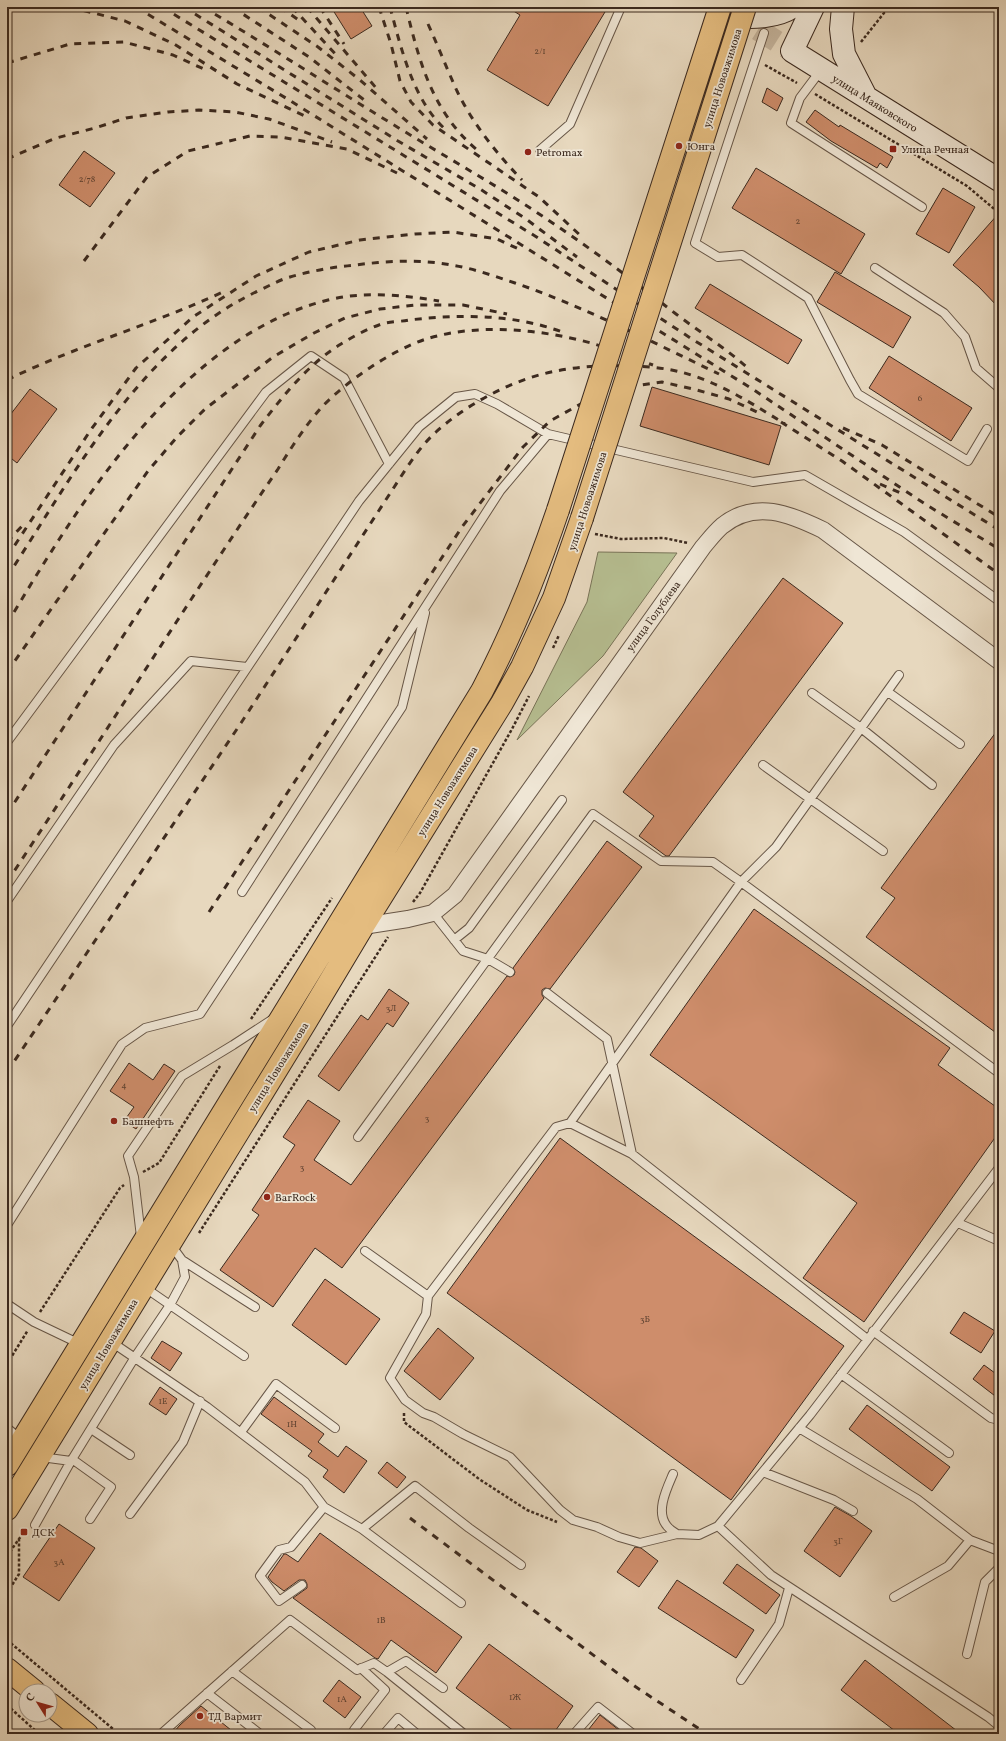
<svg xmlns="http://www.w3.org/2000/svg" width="1006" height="1741" font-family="Vollkorn,serif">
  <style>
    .green { fill: #b6be91; stroke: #797458 }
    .building { fill: #ce8d6b; stroke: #3c2a1f }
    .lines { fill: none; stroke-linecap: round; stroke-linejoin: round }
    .secondary-tunnel { stroke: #c5b59e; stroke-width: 22; stroke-dasharray: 22 11; stroke-linecap: butt }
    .lane-casing { stroke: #675647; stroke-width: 10 }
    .street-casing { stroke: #675647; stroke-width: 18 }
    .secondary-casing { stroke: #3c2a1f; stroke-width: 24 }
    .primary-casing { stroke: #3c2a1f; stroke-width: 24 }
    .path { stroke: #3c2a1f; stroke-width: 2.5; stroke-dasharray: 3 2; stroke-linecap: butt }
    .lane { stroke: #efe6d5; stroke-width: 8 }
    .street { stroke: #efe6d5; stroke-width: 16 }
    .secondary { stroke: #efe6d5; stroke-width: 22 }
    .primary { stroke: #e4bc7f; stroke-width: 22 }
    .rail { stroke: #3c2a1f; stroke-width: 3; stroke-dasharray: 7 7; stroke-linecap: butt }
    .primary-bridge-casing { stroke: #3c2a1f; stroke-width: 24; stroke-linecap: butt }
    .primary-bridge { stroke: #e4bc7f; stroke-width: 22 }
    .poi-dot { fill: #8f2418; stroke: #efe6d5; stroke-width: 1.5 }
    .labels { text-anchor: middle; stroke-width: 3.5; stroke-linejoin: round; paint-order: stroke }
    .number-label { font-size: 9px; fill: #604332 }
    .street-label { font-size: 11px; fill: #3c2a1f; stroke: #efe6d5 }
    .poi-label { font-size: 11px; fill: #3c2a1f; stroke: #efe6d5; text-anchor: start }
  </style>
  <rect width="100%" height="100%" fill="#e7d8be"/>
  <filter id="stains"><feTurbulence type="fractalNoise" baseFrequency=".005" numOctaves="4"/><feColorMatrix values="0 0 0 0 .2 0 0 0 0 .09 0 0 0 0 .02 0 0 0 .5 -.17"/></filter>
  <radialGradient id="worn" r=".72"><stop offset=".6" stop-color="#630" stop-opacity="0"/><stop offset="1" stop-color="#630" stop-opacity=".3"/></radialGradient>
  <!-- green -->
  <path class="green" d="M 598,552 L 677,553 L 603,656 L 517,740 L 587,602 Z"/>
  <!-- building -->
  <path class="building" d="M 331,7 L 360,7 L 372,26 L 351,39 Z
    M 507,7 L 608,7 L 548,106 L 487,70 L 520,15 Z
    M 767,88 L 783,98 L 777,111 L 762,102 Z
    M 815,110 L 839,127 L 840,125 L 893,157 L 887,168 L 880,163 L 877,168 L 831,141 L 806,122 Z
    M 84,151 L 115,173 L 90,207 L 59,185 Z
    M 756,168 L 865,234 L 841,274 L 732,208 Z
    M 943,188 L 975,207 L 949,253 L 916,234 Z
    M 999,213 L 999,308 L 979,287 L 953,265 Z
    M 835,272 L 911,317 L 893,348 L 817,302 Z
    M 710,284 L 802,340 L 788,364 L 695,308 Z
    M 889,356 L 972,408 L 951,441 L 869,388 Z
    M 652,387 L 781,426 L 769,465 L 640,426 Z
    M 30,389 L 57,409 L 17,463 L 7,455 L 7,419 Z
    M 783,578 L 843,623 L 669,856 L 666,856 L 639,836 L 654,816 L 623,792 Z
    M 999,728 L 999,1035 L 866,937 L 895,898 L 881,888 Z
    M 607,841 L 642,867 L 550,989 L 545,988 L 542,990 L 542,995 L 544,998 L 342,1268 L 315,1248 L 273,1307 L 220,1270 L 259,1215 L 252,1210 L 295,1145 L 283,1137 L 308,1100 L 340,1121 L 314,1160 L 351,1185 L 507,976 L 510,977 L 514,975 L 515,972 L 513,968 Z
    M 754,909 L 950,1048 L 938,1065 L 999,1109 L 999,1132 L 864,1322 L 803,1278 L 857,1203 L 650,1055 Z
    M 389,989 L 409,1003 L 393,1027 L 387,1023 L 339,1091 L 318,1076 L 361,1015 L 368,1020 Z
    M 129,1063 L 153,1080 L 164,1064 L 175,1071 L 136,1129 L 124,1121 L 134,1107 L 110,1091 Z
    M 560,1138 L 844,1346 L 731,1500 L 447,1293 Z
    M 325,1279 L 380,1319 L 346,1365 L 292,1325 Z
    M 964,1312 L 995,1331 L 981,1353 L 950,1333 Z
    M 438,1328 L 474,1358 L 440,1400 L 404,1371 Z
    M 162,1341 L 182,1353 L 170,1371 L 151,1358 Z
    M 984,1365 L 999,1376 L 999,1399 L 973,1379 Z
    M 160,1387 L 177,1399 L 166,1415 L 149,1404 Z
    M 274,1397 L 324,1434 L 318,1442 L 338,1457 L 346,1446 L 367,1461 L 344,1493 L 323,1477 L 328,1470 L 308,1456 L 312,1451 L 261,1414 Z
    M 867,1405 L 950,1467 L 932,1491 L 849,1429 Z
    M 387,1462 L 406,1477 L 397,1488 L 378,1473 Z
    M 835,1507 L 851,1516 L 872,1531 L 840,1577 L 804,1551 Z
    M 59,1524 L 95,1548 L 59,1601 L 23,1577 Z
    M 320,1533 L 462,1637 L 436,1673 L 391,1640 L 378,1659 L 375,1658 L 293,1598 L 307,1588 L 307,1584 L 305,1580 L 299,1580 L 284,1591 L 272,1582 L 268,1577 L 284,1554 L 286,1554 L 298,1562 Z
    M 635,1547 L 641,1548 L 658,1561 L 639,1587 L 617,1572 Z
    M 737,1564 L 780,1595 L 766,1614 L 723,1583 Z
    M 677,1580 L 754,1630 L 736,1658 L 658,1608 Z
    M 489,1644 L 573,1706 L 553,1734 L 518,1734 L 456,1688 Z
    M 865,1660 L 961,1734 L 899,1734 L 841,1690 Z
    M 339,1680 L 361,1697 L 345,1718 L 323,1701 Z
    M 201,1706 L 236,1734 L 172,1734 L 180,1725 Z
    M 600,1715 L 624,1734 L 585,1734 Z"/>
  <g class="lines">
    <!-- secondary-tunnel -->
    <path class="secondary-tunnel" d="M 730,12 L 792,51"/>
    <defs>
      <path id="lane" d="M 764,33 L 695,243 L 718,257 L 742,255 L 808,298 L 850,380 L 858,394 L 968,461 L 987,429
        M 821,70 L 800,98 L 791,123 L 922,207
        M 540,150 L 570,124 L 621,7
        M 875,268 L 944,313 L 965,337 L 976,368 L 999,388
        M 888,692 L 960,744
        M 812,693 L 861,728 L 932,785
        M 7,742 L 266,392 L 311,356 L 344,378 L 389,464
        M 763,765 L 883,851
        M 242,892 L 500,491 L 548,434 L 753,482 L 805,475 L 904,532 L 999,601
        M 7,901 L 114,745 L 191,661 L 247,667
        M 433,913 L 463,951 L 488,959 L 510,972
        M 454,940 L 469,928 L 562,800
        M 547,993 L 607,1039 L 632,1154 L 867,1339
        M 7,1026 L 359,501 L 419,427 L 456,397 L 475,394 L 497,404 L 548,434
        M 570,1123 L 632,1154
        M 358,1137 L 593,814 L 661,861 L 713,862 L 741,882 L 776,847 L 899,675
        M 958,1223 L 999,1241
        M 7,1225 L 122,1044 L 145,1028 L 200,1014 L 402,707 L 425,613
        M 141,1237 L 134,1177 L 128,1156 L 182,1076 L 233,1045 L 273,1019
        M 365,1251 L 428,1296 L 426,1314 L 390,1378 L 405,1400 L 423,1413 L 434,1417 L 463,1434 L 510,1457 L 560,1510 L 573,1520 L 597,1527 L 619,1537 L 640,1543 L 677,1534 L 699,1535 L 718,1526 L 810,1415 L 999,1168
        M 182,1260 L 255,1307
        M 144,1287 L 244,1356
        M 428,1296 L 556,1127 L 570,1123 L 741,882 L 999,1073
        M 7,1304 L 34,1322 L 80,1344
        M 873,1331 L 991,1418 L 999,1420
        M 110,1341 L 207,1407 L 305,1482 L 324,1507 L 362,1529 L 461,1603
        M 841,1374 L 949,1453
        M 7,1428 L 22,1440
        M 799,1428 L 917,1499 L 970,1540 L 948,1566 L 894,1597
        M 91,1429 L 130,1455
        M 241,1432 L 276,1384 L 335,1428
        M 41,1457 L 71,1461 L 135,1357 L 170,1305 L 185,1277 L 182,1260 L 171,1245
        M 72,1459 L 111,1487 L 90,1519
        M 763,1472 L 834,1500 L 853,1511
        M 673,1474 C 667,1488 655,1512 667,1526 C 670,1530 674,1532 677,1534
        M 130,1514 L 183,1442 L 200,1401
        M 35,1525 L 71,1461
        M 718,1526 L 771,1575 L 988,1717 L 999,1726
        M 362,1529 L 415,1486 L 469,1528 L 521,1565
        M 970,1540 L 999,1551
        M 302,1585 L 279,1601 L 260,1576 L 279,1550 L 291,1547 L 324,1507
        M 967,1654 L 985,1582 L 999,1568
        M 232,1671 L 311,1730 L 308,1734
        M 387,1672 L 464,1734
        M 741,1680 L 779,1624 L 789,1588
        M 207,1693 L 260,1734
        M 161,1734 L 290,1620 L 357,1670 L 374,1663 L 387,1672 L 406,1661 L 443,1688
        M 354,1734 L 354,1730 L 385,1690 L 361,1668
        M 384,1734 L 398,1718 L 417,1734
        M 574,1734 L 598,1707 L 633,1734"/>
      <path id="street" d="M 363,926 L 408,919 L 433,913 L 455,895 L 703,547 C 709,540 715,532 722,526 C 755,499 790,514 823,530 L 999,661"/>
      <path id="secondary" d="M 813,7 L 792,51 L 999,180
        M 843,7 L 841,29 L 844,54 L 866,97
        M 736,16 C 752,18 778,17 792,7"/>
      <path id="primary" d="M 7,1465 L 482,691 C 513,632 537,572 558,510
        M 7,1509 L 305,1023 L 363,926 L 502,703 L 522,667 L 554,598 L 582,518
        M 7,1669 L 34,1691
        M 50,1704 L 87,1734"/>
    </defs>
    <!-- lane casing -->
    <use href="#lane" class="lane-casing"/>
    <!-- street casing -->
    <use href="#street" class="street-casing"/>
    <!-- secondary casing -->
    <use href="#secondary" class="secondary-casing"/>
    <!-- primary casing -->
    <use href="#primary" class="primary-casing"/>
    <!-- path -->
    <path class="path" d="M 861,42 L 884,13 L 875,7
      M 765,65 L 797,83
      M 815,94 L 967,186 L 999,213
      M 595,534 L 621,539 L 664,538 L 688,543
      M 553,648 L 559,635
      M 413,902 L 420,893 L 512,729 L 529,696
      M 251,1019 L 332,898
      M 143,1172 L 159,1163 L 220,1066
      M 199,1233 L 388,937
      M 40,1312 L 120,1188 L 124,1185
      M 7,1364 L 28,1330
      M 404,1413 L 404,1422 L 479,1479 L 527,1510 L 557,1522
      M 7,1556 L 26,1529
      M 7,1593 L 19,1574 L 19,1539
      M 7,1634 L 9,1641
      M 7,1640 L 119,1734
      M 7,1705 L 39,1734"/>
    <!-- lane -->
    <use href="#lane" class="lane"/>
    <!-- street -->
    <use href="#street" class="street"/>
    <!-- secondary -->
    <use href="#secondary" class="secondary"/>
    <!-- primary -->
    <use href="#primary" class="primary"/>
    <!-- rail -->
    <path class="rail" d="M 70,7 L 125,21 L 174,44 L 237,84 L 307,117
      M 136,7 L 289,100 L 754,390 L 925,504 L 999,549
      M 162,7 L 535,236 L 692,339 L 999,530
      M 203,7 C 267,45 330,86 394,125 C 447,158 502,188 554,224 C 596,252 636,283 676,314 C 701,333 727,349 750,370
      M 232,7 L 309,57 L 368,103
      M 258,7 L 318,47 L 360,80 L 427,139
      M 280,7 L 300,21
      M 292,7 L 339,58
      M 307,7 L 377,89
      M 320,7 L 344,44
      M 379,7 L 391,44 L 400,81 L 411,102 L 433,125 L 539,197 L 582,237
      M 390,7 C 401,48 413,100 445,129
      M 406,7 C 419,61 432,111 476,149
      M 195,14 L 398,141 L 480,189 L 526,219 L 577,257
      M 428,24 C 438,46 447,69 457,91 C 473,124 497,154 522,180
      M 7,63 L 70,44 L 124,42 L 173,55 L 206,70
      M 7,159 L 56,138 L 95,128 L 126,118 L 168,112 L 199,110 L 235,112 L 269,119 L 332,142
      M 84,261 L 147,177 L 188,151 L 250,136 L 281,137 L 347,149 L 397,173
      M 7,380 C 78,345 155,324 227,290
      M 781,422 L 842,461 L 999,574
      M 843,428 L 882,445 L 999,517
      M 880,484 L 905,495
      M 7,542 L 23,525
      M 7,557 L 90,431 L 136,368 L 193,317 L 256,276 L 309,252 L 360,240 L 415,234 L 453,232 L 497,239 L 523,251
      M 7,577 C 75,473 141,346 258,291 C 269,286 279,280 290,277 C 311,271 333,267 355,265 C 387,261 420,259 451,265 C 472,268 494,276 515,283 C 585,307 652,342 719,374
      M 7,624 C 79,503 182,336 328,300 C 364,291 403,295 439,301
      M 7,672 L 148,471 L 177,437 L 205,409 L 273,357 L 314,333 L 345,318 L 380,309 L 416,305 L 463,305 L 507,314
      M 7,814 L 260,426 C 283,396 308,364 341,344 C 352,337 367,329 379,325 C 388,321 400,322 409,320 C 462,314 515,314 565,333
      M 7,882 C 79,773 149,663 221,554 C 240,525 259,497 278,469 C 291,448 305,426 321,408 C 345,382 392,350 426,339 C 478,323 539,329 591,343 C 612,349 633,358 653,365
      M 209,912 L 462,527 L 523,447 L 550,421 L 606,390 L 662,382 L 693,389 L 729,399 L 757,412
      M 7,1072 L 241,723 L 389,495 C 403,474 417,449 436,432 C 468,403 514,379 556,371 C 581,366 609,365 635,366 C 655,367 674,369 694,376 C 727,387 756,406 785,424
      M 410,1518 L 636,1687 L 707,1734"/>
    <defs>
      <path id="primary-bridge" d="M 558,510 L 720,7
        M 582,518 L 745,7"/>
    </defs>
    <!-- primary-bridge casing -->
    <use href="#primary-bridge" class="primary-bridge-casing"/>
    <!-- primary-bridge -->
    <use href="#primary-bridge" class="primary-bridge"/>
  </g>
  <!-- markers -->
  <g class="poi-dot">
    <circle cx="679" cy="146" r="4"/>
    <rect x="889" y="145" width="8" height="8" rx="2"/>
    <circle cx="528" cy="152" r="4"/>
    <circle cx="114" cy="1121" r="4"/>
    <circle cx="267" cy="1197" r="4"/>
    <rect x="20" y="1528" width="8" height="8" rx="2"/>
    <circle cx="200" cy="1716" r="4"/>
  </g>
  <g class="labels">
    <!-- number labels -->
    <g class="number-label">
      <text x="540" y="54">2/1</text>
      <text x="87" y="182">2/78</text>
      <text x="798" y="224">2</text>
      <text x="920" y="401">6</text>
      <text x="391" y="1011">3Л</text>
      <text x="124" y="1088">4</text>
      <text x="427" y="1121">3</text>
      <text x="302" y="1170">3</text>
      <text x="645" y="1322">3Б</text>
      <text x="163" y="1404">1Е</text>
      <text x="292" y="1427">1Н</text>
      <text x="838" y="1544">3Г</text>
      <text x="59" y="1565">3А</text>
      <text x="381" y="1623">1В</text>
      <text x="515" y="1700">1Ж</text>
      <text x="342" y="1702">1А</text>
    </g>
    <!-- street labels -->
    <g class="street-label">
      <text transform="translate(722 78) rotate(-72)" y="4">улица Новоажимова</text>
      <text transform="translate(875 103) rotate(32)" y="4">улица Маяковского</text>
      <text transform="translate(587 501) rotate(-72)" y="4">улица Новоажимова</text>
      <text transform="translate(653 616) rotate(-54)" y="4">улица Голублева</text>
      <text transform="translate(447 791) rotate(-58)" y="4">улица Новоажимова</text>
      <text transform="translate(278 1067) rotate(-58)" y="4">улица Новоажимова</text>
      <text transform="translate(108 1344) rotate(-59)" y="4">улица Новоажимова</text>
    </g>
    <!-- poi labels -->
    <g class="poi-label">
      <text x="687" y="150">Юнга</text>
      <text x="901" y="153">Улица Речная</text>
      <text x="536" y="156">Petromax</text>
      <text x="122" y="1125">Башнефть</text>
      <text x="275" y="1201">BarRock</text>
      <text x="32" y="1536">ДСК</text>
      <text x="208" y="1720">ТД Вармит</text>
    </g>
  </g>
  <!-- margin -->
  <rect width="1006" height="1741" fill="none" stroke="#e7d8be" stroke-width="24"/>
  <rect x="8" y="8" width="990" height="1725" fill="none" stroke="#3c2a1f" stroke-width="2"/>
  <rect x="12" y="12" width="982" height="1717" fill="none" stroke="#3c2a1f"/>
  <!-- north arrow -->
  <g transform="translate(38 1703) rotate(307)"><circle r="19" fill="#efe6d5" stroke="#a79b8c"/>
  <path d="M0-3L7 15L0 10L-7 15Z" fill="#8f2418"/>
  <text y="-6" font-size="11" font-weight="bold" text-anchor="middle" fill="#3c2a1f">С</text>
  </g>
  <rect width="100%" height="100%" filter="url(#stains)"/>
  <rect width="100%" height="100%" fill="url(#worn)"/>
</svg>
